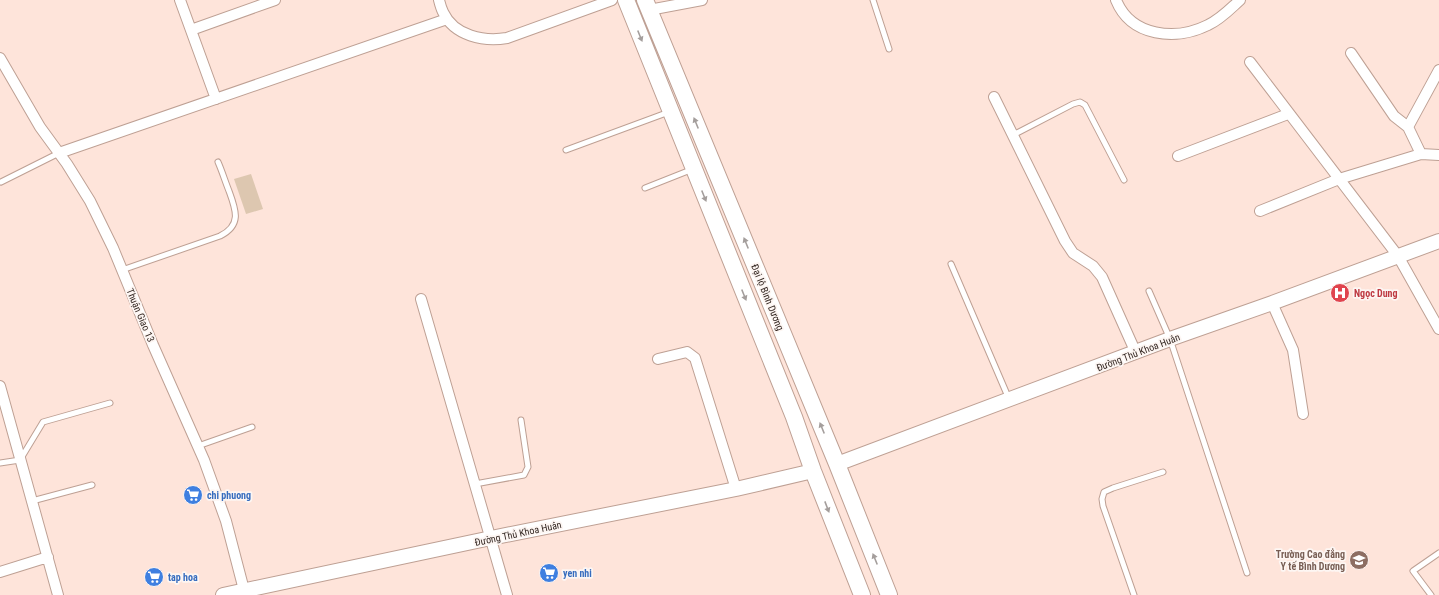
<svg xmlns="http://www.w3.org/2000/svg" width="1439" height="595" font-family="'Roboto Condensed',sans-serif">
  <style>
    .building { fill: #ddc7b0 }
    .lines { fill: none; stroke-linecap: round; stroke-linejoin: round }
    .service-casing { stroke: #bea094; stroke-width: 7 }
    .minor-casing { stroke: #bea094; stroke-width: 12 }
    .secondary-casing { stroke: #bea094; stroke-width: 16 }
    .trunk-casing { stroke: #bea094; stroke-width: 18 }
    .service { stroke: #fff; stroke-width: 5 }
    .minor { stroke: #fff; stroke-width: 10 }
    .secondary { stroke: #fff; stroke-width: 14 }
    .trunk { stroke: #fff; stroke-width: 16 }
    .oneway { fill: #a49e9c }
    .labels { text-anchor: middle; stroke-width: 3.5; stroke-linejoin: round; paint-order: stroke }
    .health-label { font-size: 10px; font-weight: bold; fill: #be3a42; stroke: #fdf6f3; text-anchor: start }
    .street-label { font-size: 10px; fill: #342823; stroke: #fdf6f3 }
    .shop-label { font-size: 10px; font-weight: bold; fill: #366cbe; stroke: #fdf6f3; text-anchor: start }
    .education-label { font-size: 10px; font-weight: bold; fill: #785e54; stroke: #fdf6f3; text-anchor: end }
  </style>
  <rect width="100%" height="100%" fill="#fee4da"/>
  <!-- building -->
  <path class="building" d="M 251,174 L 263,209 L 246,214 L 234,179 Z"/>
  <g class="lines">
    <defs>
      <path id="service" d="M 873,0 L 889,49
        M 1013,135 L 1073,104 L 1080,102 L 1085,105 L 1124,180
        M 566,150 L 669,112
        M 1,182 L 59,153
        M 645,188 L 693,169
        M 951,264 L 1009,399
        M 122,270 L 220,236 C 242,225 236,210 229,191 C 225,181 222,171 218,162
        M 1149,291 L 1170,339 L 1247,573
        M 198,446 L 252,427
        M 0,463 L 20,460 L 43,422 L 110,403
        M 475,484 L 524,475 L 528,467 L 521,420
        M 32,501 L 92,485
        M 1134,595 L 1103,506 L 1102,499 L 1104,492 L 1113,488 L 1163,472
        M 1431,595 L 1413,571 L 1439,553"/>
      <path id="minor" d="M 180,0 L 216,99
        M 439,0 C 440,4 441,8 443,12 C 454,36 484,42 507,38 L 612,0
        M 1116,0 C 1131,37 1176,41 1208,25 C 1221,19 1230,9 1240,0
        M 649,10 L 702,0
        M 191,30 L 275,0
        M 1351,53 L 1394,116 L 1408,127
        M 0,58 L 40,127 L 67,164 L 90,201 L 113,248 L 153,345 L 204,460 L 226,521 L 244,590
        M 1250,62 L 1398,256 L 1439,329
        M 1439,70 L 1408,127 L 1421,154 L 1439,155
        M 994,97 L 1065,241 L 1073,253 L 1093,266 L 1102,277 L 1136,353
        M 59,153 L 447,19
        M 1178,156 L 1288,114
        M 1260,211 L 1339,179 L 1421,154
        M 421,299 L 507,595
        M 1272,303 L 1293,350 L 1303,414
        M 658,359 L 687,352 L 695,358 L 736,489
        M 0,386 L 58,595
        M 0,572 L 48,557"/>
      <path id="secondary" d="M 837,464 L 1170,339 L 1272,303 L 1439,241
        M 223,595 L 491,538 L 736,489 L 813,471"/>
      <path id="trunk" d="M 626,0 L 794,417 L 813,471 L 862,595
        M 645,0 L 837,464 L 889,595"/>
    </defs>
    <!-- service casing -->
    <use href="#service" class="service-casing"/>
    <!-- minor casing -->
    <use href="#minor" class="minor-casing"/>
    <!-- secondary casing -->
    <use href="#secondary" class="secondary-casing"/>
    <!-- trunk casing -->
    <use href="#trunk" class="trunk-casing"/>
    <!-- service -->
    <use href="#service" class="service"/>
    <!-- minor -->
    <use href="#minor" class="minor"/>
    <!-- secondary -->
    <use href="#secondary" class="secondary"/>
    <!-- trunk -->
    <use href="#trunk" class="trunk"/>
  </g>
  <!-- one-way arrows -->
  <defs><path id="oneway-solid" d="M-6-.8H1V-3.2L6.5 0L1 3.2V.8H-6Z"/></defs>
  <g class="oneway">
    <use href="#oneway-solid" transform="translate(640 36) rotate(68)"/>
    <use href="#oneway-solid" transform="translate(696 123) rotate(-112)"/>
    <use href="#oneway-solid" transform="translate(704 196) rotate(68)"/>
    <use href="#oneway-solid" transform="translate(746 243) rotate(-112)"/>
    <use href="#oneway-solid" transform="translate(744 295) rotate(68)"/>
    <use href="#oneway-solid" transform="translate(822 428) rotate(-112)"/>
    <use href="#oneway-solid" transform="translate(827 507) rotate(69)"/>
    <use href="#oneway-solid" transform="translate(875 559) rotate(-112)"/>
  </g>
  <!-- icons -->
  <defs>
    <symbol id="hospital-disc" viewBox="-11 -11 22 22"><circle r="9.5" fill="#e0444e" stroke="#fdf6f3"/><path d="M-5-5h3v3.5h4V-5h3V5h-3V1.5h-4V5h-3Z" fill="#fff"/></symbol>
    <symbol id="supermarket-disc" viewBox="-11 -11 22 22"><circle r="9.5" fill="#3f7fe0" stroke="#fdf6f3"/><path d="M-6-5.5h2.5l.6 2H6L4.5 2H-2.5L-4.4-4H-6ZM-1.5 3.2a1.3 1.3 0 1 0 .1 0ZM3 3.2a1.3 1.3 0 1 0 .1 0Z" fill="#fff"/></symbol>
    <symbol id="university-disc" viewBox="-11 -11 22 22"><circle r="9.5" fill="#8d6e63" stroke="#fdf6f3"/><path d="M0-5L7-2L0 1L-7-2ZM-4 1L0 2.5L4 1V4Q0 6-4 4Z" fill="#fff"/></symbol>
  </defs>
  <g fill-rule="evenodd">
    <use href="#hospital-disc" x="1329" y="282" width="22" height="22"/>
    <use href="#supermarket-disc" x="182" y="484" width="22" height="22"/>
    <use href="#university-disc" x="1348" y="549" width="22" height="22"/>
    <use href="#supermarket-disc" x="538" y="562" width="22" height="22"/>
    <use href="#supermarket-disc" x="143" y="566" width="22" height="22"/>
  </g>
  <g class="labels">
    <!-- health labels -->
    <g class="health-label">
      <text x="1354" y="297">Ngọc Dung</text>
    </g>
    <!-- street labels -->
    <g class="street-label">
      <text transform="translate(768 297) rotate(68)" y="4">Đại lộ Bình Dương</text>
      <text transform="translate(141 315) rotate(67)" y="4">Thuận Giao 13</text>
      <text transform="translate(1138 352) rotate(-21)" y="4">Đường Thủ Khoa Huân</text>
      <text transform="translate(518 533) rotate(-12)" y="4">Đường Thủ Khoa Huân</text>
    </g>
    <!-- shop labels -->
    <g class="shop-label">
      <text x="207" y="499">chi phuong</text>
      <text x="563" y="577">yen nhi</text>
      <text x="168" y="581">tap hoa</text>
    </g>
    <!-- education labels -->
    <g class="education-label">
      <text x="1345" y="558">Trường Cao đẳng<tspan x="1345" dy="12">Y tế Bình Dương</tspan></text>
    </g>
  </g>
</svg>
